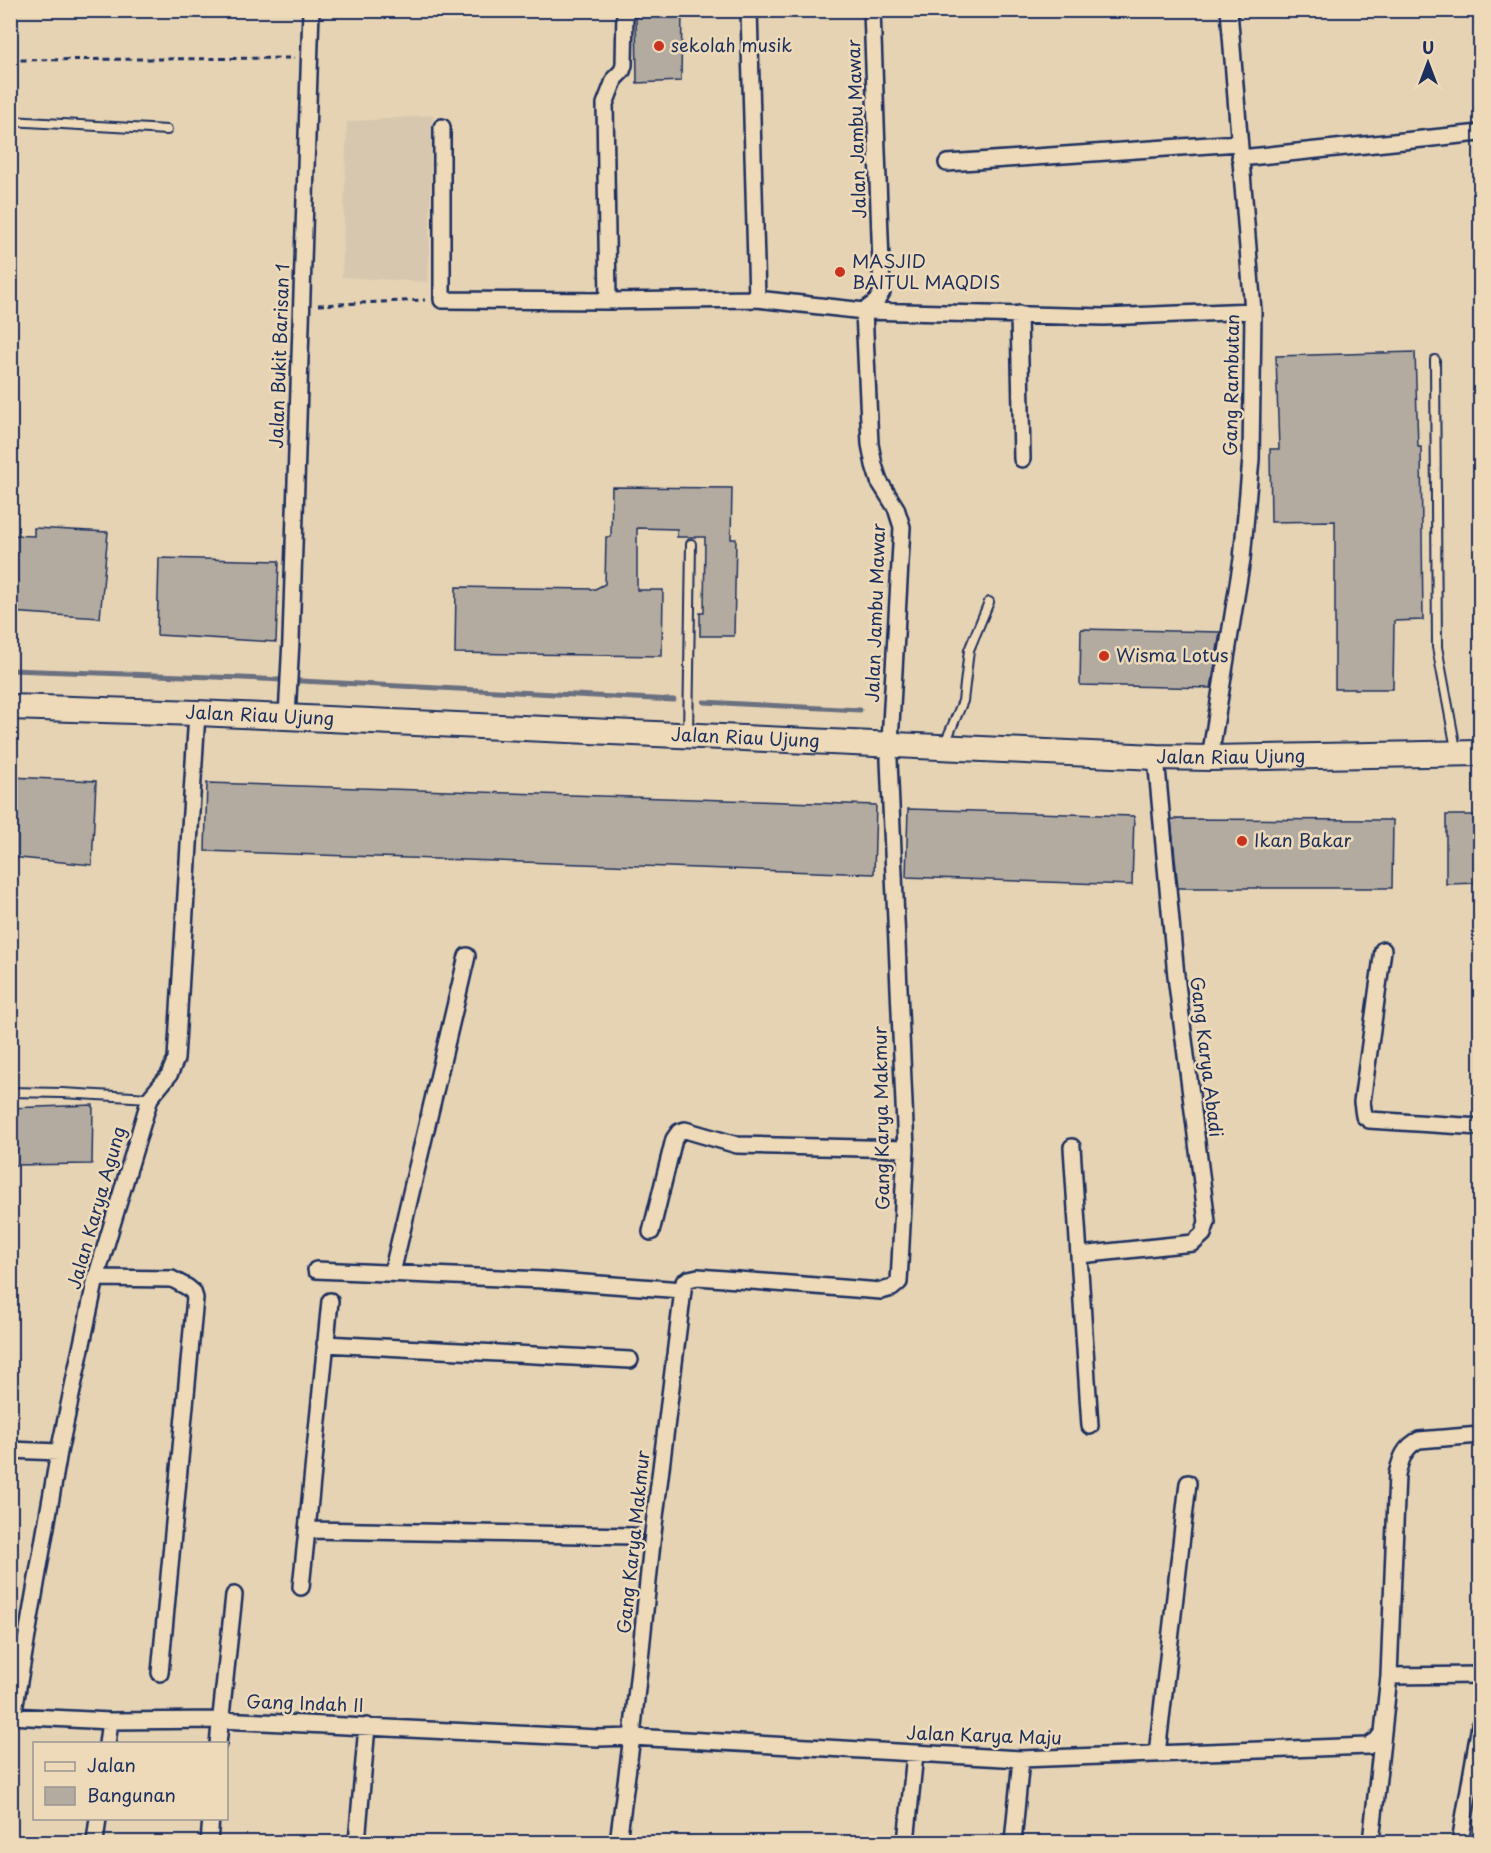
<svg xmlns="http://www.w3.org/2000/svg" width="1491" height="1853" font-family="'Playpen Sans',sans-serif">
  <style>
    .built { fill: #d7c7ae }
    .lines { fill: none; stroke-linecap: round; stroke-linejoin: round }
    .stream { stroke: #6b7080; stroke-width: 5 }
    .building { fill: #b3ab9f; stroke: #1b2f5e; stroke-width: 1.5 }
    .lane-casing { stroke: #1b2f5e; stroke-width: 12 }
    .street-casing { stroke: #1b2f5e; stroke-width: 20 }
    .primary-casing { stroke: #1b2f5e; stroke-width: 28 }
    .path { stroke: #1b2f5e; stroke-width: 3; stroke-dasharray: 6 4.5; stroke-linecap: butt }
    .lane { stroke: #eedab8; stroke-width: 8 }
    .street { stroke: #eedab8; stroke-width: 15 }
    .primary { stroke: #eedab8; stroke-width: 24 }
    .poi-dot { fill: #c8321e; stroke: #eedab8; stroke-width: 2 }
    .labels { text-anchor: middle; stroke-width: 5; stroke-linejoin: round; paint-order: stroke }
    .poi-label { font-size: 18px; fill: #1b2f5e; stroke: #eedab8; text-anchor: start }
    .street-label { font-size: 18px; fill: #1b2f5e; stroke: #eedab8 }
  </style>
  <rect width="100%" height="100%" fill="#e6d3b4"/>
  <filter id="ink" filterUnits="userSpaceOnUse"><feTurbulence type="fractalNoise" baseFrequency=".0167" numOctaves="2"/><feDisplacementMap in="SourceGraphic" scale="12" xChannelSelector="R" yChannelSelector="G"/><feConvolveMatrix kernelMatrix="1 2 1 2 8 2 1 2 1" color-interpolation-filters="sRGB"/></filter>
  <g filter="url(#ink)">
    <!-- built -->
    <path class="built" d="M 433,115 L 428,282 L 342,277 L 347,122 Z"/>
    <g class="lines">
      <!-- stream -->
      <path class="stream" d="M 10,670 L 242,678 L 674,700
        M 704,702 L 860,710"/>
    </g>
    <!-- building -->
    <path class="building" d="M 636,10 L 682,10 L 681,81 L 637,83 Z
      M 1415,352 L 1418,447 L 1421,447 L 1423,620 L 1394,621 L 1393,689 L 1335,689 L 1335,521 L 1271,522 L 1270,449 L 1279,449 L 1276,356 Z
      M 612,487 L 732,488 L 731,539 L 736,539 L 734,636 L 700,636 L 700,613 L 704,613 L 705,537 L 677,537 L 677,529 L 637,528 L 637,590 L 663,590 L 662,656 L 455,653 L 456,587 L 595,589 L 605,584 L 606,537 L 611,537 Z
      M 34,528 L 108,532 L 100,618 L 10,612 L 10,535 L 34,536 Z
      M 159,558 L 279,561 L 276,642 L 157,635 Z
      M 1081,629 L 1220,632 L 1211,688 L 1080,685 Z
      M 10,777 L 96,781 L 92,865 L 10,857 Z
      M 207,783 L 876,805 L 874,874 L 205,851 Z
      M 908,809 L 1134,816 L 1132,885 L 906,877 Z
      M 1446,815 L 1480,815 L 1480,883 L 1446,884 Z
      M 1171,819 L 1393,820 L 1392,888 L 1178,888 Z
      M 93,1105 L 92,1164 L 10,1165 L 10,1108 Z"/>
    <g class="lines">
      <defs>
        <path id="lane" d="M 10,121 L 167,130
          M 1435,360 L 1437,647 L 1456,749
          M 688,734 L 691,544
          M 945,743 L 963,701 L 969,650 L 989,602
          M 10,1092 L 62,1093 L 150,1098"/>
        <path id="street" d="M 749,10 L 757,299
          M 442,127 L 442,300 L 608,301 L 757,299 L 864,311 L 1104,317 L 1253,311
          M 1240,158 L 1480,133
          M 947,163 L 1239,143
          M 608,301 L 605,104 L 615,78 L 622,71 L 624,65 L 625,10
          M 1019,314 L 1022,459
          M 287,717 L 291,640 L 311,10
          M 1210,758 L 1242,559 L 1251,459 L 1253,311 L 1229,10
          M 1383,950 L 1362,1102 L 1364,1116 L 1369,1120 L 1480,1127
          M 1072,1147 L 1090,1426
          M 651,1232 L 674,1139 L 679,1132 L 685,1130 L 737,1145 L 906,1149
          M 1080,1255 L 1193,1243 L 1203,1234 L 1207,1222 L 1176,976 L 1156,757
          M 316,1270 L 543,1280 L 683,1290
          M 392,1273 L 467,956
          M 96,1278 L 172,1279 L 187,1287 L 193,1292 L 195,1298 L 160,1673
          M 330,1301 L 307,1530 L 633,1536
          M 325,1344 L 630,1360
          M 10,1450 L 59,1452
          M 301,1587 L 307,1530
          M 1389,1676 L 1480,1675
          M 10,1716 L 110,1721 L 220,1720 L 598,1738 L 632,1737 L 1021,1759 L 1368,1746 L 1377,1740 L 1383,1732 L 1389,1676 L 1397,1474 C 1401,1459 1404,1447 1419,1440 L 1480,1435
          M 13,1716 L 59,1452 L 96,1278 L 150,1098 L 169,1075 L 176,1059 L 197,713
          M 107,1744 L 110,1721
          M 218,1744 L 234,1595
          M 1157,1754 L 1188,1483
          M 95,1842 L 98,1818
          M 209,1842 L 211,1818
          M 357,1842 L 367,1726
          M 618,1842 L 632,1737 L 653,1533 L 684,1282 L 689,1279 L 698,1277 L 881,1291 L 892,1288 L 899,1282 L 906,1149 L 889,760 L 902,527 L 896,508 L 879,481 L 874,465 L 870,444 L 864,311 L 876,302 L 882,292 L 872,10
          M 906,1842 L 915,1754
          M 1013,1842 L 1021,1759
          M 1371,1842 L 1383,1732
          M 1460,1842 L 1480,1725"/>
        <g id="primary">
          <path id="s1" d="M 10,707 L 197,713 L 1156,757 L 1210,758 L 1480,753"/>
        </g>
      </defs>
      <!-- lane casing -->
      <use href="#lane" class="lane-casing"/>
      <!-- street casing -->
      <use href="#street" class="street-casing"/>
      <!-- primary casing -->
      <use href="#primary" class="primary-casing"/>
      <!-- path -->
      <path class="path" d="M 10,60 L 294,58
        M 318,305 L 425,300"/>
      <!-- lane -->
      <use href="#lane" class="lane"/>
      <!-- street -->
      <use href="#street" class="street"/>
      <!-- primary -->
      <use href="#primary" class="primary"/>
    </g>
  </g>
  <!-- markers -->
  <g class="poi-dot">
    <circle cx="659" cy="46" r="6"/>
    <circle cx="840" cy="272" r="6"/>
    <circle cx="1104" cy="656" r="6"/>
    <circle cx="1242" cy="841" r="6"/>
  </g>
  <g class="labels">
    <!-- poi labels -->
    <g class="poi-label">
      <text x="671" y="52">sekolah musik</text>
      <text x="852" y="268">MASJID<tspan x="852" dy="21">BAITUL MAQDIS</tspan></text>
      <text x="1116" y="662">Wisma Lotus</text>
      <text x="1254" y="847">Ikan Bakar</text>
    </g>
    <!-- street labels -->
    <g class="street-label">
      <text transform="translate(857 129) rotate(-92)" y="6">Jalan Jambu Mawar</text>
      <text transform="translate(280 356) rotate(-88)" y="6">Jalan Bukit Barisan 1</text>
      <text transform="translate(1232 385) rotate(-89)" y="6">Gang Rambutan</text>
      <text transform="translate(876 613) rotate(-88)" y="6">Jalan Jambu Mawar</text>
      <text dy="6" stroke="none"><textPath href="#s1" startOffset="250">Jalan Riau Ujung</textPath></text>
      <text dy="6" stroke="none"><textPath href="#s1" startOffset="736">Jalan Riau Ujung</textPath></text>
      <text dy="6" stroke="none"><textPath href="#s1" startOffset="1222">Jalan Riau Ujung</textPath></text>
      <text transform="translate(1206 1057) rotate(83)" y="6">Gang Karya Abadi</text>
      <text transform="translate(882 1118) rotate(-91)" y="6">Gang Karya Makmur</text>
      <text transform="translate(97 1208) rotate(-74)" y="6">Jalan Karya Agung</text>
      <text transform="translate(634 1542) rotate(-84)" y="6">Gang Karya Makmur</text>
      <text transform="translate(305 1704) rotate(2)" y="6">Gang Indah II</text>
      <text transform="translate(984 1736) rotate(2)" y="6">Jalan Karya Maju</text>
    </g>
  </g>
  <!-- margin -->
  <rect width="1491" height="1853" fill="none" stroke="#eedab8" stroke-width="36"/>
  <rect x="18" y="18" width="1455" height="1817" fill="none" stroke="#1b2f5e" stroke-width="2" filter="url(#ink)"/>
  <!-- legend -->
  <rect x="33" y="1742" width="195" height="78" fill="#eedab8" stroke="#9a9694" stroke-width="1.5"/>
  <rect x="45" y="1762" width="30" height="9" fill="#eedab8" stroke="#9a9694" stroke-width="1.5"/>
  <text x="87" y="1772" font-size="18" fill="#1b2f5e">Jalan</text>
  <rect x="45" y="1787" width="30" height="18" fill="#b3ab9f" stroke="#9a9694" stroke-width="1.5"/>
  <text x="87" y="1802" font-size="18" fill="#1b2f5e">Bangunan</text>
  <!-- north arrow -->
  <g transform="translate(1428 63)" stroke="#eedab8" stroke-width="4.5" paint-order="stroke">
  <path d="M0-4.5L10 22L0 15L-10 22Z" fill="#1b2f5e"/>
  <text y="-9" font-size="16" font-weight="bold" text-anchor="middle" fill="#1b2f5e">U</text>
  </g>
</svg>
